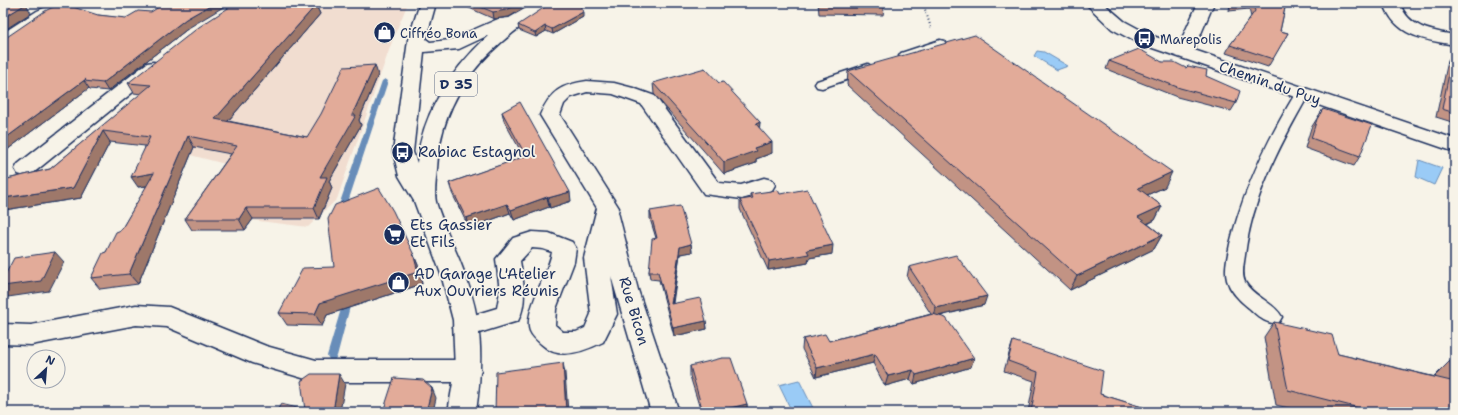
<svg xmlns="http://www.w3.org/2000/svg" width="1458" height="415" font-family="'Shantell Sans',sans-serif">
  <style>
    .built { fill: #f1ddd0 }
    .water { fill: #9acbf6; stroke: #678db9 }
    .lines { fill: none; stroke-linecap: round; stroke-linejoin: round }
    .stream { fill: #678db9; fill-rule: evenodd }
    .service-casing { stroke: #1b2f5e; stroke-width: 3 }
    .minor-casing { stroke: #1b2f5e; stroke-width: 3 }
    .primary-casing { stroke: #1b2f5e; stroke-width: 3 }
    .path { stroke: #1b2f5e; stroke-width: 2; stroke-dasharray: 1 2.5; stroke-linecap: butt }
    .service { fill: #f7f3e8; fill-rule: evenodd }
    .minor { fill: #f7f3e8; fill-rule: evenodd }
    .primary { fill: #f7f3e8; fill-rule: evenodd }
    .wall { fill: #c29384; stroke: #1b2f5e }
    .shaded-wall { fill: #9e786b; stroke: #1b2f5e }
    .building { fill: #e2ab99; stroke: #1b2f5e }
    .labels { text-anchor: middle; stroke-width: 3.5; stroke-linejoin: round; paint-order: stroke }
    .far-poi-label { font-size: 13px; fill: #1b2f5e; stroke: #f7f3e8; text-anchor: start }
    .shield { fill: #f7f3e8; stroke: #5d6a87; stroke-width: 1 }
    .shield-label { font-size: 14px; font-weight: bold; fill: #1b2f5e }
    .street-label { font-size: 15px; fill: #1b2f5e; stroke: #f7f3e8 }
    .poi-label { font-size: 15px; fill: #1b2f5e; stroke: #f7f3e8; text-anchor: start }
  </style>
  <rect width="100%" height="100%" fill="#f7f3e8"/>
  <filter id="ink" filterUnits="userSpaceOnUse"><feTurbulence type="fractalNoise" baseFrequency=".025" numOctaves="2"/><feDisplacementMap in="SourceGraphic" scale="8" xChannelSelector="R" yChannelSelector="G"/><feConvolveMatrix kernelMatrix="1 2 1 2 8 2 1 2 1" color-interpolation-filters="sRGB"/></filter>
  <g filter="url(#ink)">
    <!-- built -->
    <path class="built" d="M 298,3 L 408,3 L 394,36 L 337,199 L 308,227 L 188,212 L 229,165 L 167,149 Z"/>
    <!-- water -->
    <path class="water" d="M 1037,51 L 1044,52 L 1068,66 L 1057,70 L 1034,56 Z
      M 1419,160 L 1442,168 L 1434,185 L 1416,177 Z
      M 799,380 L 815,412 L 792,412 L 779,385 Z"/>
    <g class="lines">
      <!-- stream -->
      <path class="stream" d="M 385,79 L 388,81 L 346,208 L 348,211 L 347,213 L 341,213 L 338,208 L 382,81 Z
        M 348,296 L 351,297 L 352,299 L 337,356 L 335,359 L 332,360 L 329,359 L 327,356 L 344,299 L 345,297 Z"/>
      <defs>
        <path id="service" d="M 940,40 L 944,41 L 946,44 L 944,47 L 905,60 L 899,56 L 901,53 Z
          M 868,64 L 874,68 L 873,71 L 822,88 L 817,87 L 815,84 L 817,81 Z
          M 1302,90 L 1307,91 L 1309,94 C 1281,143 1252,197 1245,255 C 1244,263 1241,274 1245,282 C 1253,297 1274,302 1282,317 L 1279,322 C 1267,326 1258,316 1249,308 C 1240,301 1230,291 1227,280 C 1224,268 1228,255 1230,244 C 1243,190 1267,141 1295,94 L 1297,91 Z"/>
        <path id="minor" d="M 55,3 L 76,3 L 74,6 L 49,17 L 9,45 L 3,46 L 3,33 L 37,11 Z
          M 1085,3 L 1103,3 L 1124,21 L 1150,35 L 1179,45 L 1198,3 L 1214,3 L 1194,50 L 1455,139 L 1455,152 L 1138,43 L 1112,29 Z
          M 1384,3 L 1400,3 C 1408,28 1432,31 1455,35 L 1455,45 C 1425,40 1394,36 1384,3 Z
          M 153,62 L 159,63 L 162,67 L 159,71 L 32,174 L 25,176 L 18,174 L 15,169 L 18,164 L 147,63 Z
          M 587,81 L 614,83 L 633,88 L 655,96 L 719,183 L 741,185 L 764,178 L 772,180 L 775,185 L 772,190 L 742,199 L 704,194 L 641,104 L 613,94 L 587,92 L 571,97 L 564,104 L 560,115 L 619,208 L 618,212 L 638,290 L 679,412 L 651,412 L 611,276 L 617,314 L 603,342 C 587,350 561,361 545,347 C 539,342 533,338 530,331 C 523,313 549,272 552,252 L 543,249 L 532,248 L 520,261 C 523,280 528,302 518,321 L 466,337 L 457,334 L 453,327 L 457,320 L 497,308 L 500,291 L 496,259 L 513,238 L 532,232 L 549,233 L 572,242 L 576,248 L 574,262 L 556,309 L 555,325 L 563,332 L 576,332 L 585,328 L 591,314 L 584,258 L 597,208 L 540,115 C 551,90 561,85 587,81 Z
          M 136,305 L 169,307 L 266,346 L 316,360 L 468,360 L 477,363 L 481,371 L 477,379 L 468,382 L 316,382 L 252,363 L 167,327 L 136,325 L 31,345 L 3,344 L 3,324 L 31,325 Z"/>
        <path id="primary" d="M 420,3 L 436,3 L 426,39 L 430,42 L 450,40 L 498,19 L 509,18 L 535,3 L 554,3 L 552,6 C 489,44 441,92 437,169 C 436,179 434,193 436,202 C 443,226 456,249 464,272 C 483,322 483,360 476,412 L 448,412 L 455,371 L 453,320 L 441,274 L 414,201 L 399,176 L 393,152 L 408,40 ZM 489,35 C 452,69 422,112 417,163 L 413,152 L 424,52 L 459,49 Z"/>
      </defs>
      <!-- service casing -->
      <use href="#service" class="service-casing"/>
      <!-- minor casing -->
      <use href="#minor" class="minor-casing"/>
      <!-- primary casing -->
      <use href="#primary" class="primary-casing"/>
      <!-- path -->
      <path class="path" d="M 923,3 L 931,28"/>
      <!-- service -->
      <use href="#service" class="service"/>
      <!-- minor -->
      <use href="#minor" class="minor"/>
      <!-- primary -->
      <use href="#primary" class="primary"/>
    </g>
    <!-- wall -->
    <path class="wall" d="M 458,3 L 532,3 L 509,17 L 494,19 Z
      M 818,3 L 885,3 L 883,15 L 819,14 Z
      M 1230,3 L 1286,3 L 1280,31 L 1288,33 L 1268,67 L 1226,53 L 1230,45 L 1251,17 L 1249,9 L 1229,11 Z
      M 316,5 L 320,14 L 228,121 L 307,137 L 378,75 L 359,120 L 361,125 L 329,181 L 332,188 L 319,219 L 253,219 L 245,230 L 192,230 L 185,219 L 231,154 L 194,147 L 138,284 L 100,289 L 91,278 L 106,252 L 121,230 L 147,186 L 138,187 L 145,146 L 110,142 L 81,198 L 4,210 L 3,209 L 3,180 L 50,169 L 141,94 L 134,93 L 128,83 Z
      M 98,15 L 190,27 L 108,91 L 90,89 L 89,88 L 3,153 Z
      M 583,17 L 553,34 L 546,31 L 536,37 L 519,30 L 518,25 Z
      M 1453,53 L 1455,54 L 1455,123 L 1436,117 L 1448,61 Z
      M 1109,61 L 1162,62 L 1206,76 L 1236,103 L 1231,111 L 1177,97 L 1106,69 Z
      M 848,71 L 1165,187 L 1147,195 L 1162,206 L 1155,220 L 1148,224 L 1162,235 L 1154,249 L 1070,290 L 847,85 Z
      M 653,83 L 719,83 L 760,122 L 759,127 L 772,153 L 756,159 L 756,163 L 724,174 L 654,94 Z
      M 1323,109 L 1360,156 L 1354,166 L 1305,148 L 1311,128 Z
      M 502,112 L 571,201 L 550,208 L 549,207 L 514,220 L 510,213 L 469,228 L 452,193 L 449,183 L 524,157 L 504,121 Z
      M 750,194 L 780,194 L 832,254 L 809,258 L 808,263 L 768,270 L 740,209 L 740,200 L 750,198 Z
      M 650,211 L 691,244 L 692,252 L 680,254 L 673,303 L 706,321 L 707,329 L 674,336 L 659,280 L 650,279 L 649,272 L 656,238 L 650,219 Z
      M 413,253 L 418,265 L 422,284 L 327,315 L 322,326 L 287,325 L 279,313 L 334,267 Z
      M 909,267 L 984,305 L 940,316 L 971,367 L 914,384 L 910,379 L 885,386 L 873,363 L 816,377 L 802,349 L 803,339 L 829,341 L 931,314 L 907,277 Z
      M 1274,322 L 1338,354 L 1436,377 L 1435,376 L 1450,361 L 1455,363 L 1455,412 L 1305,412 L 1276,405 L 1264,337 Z
      M 1013,341 L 1100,394 L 1158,412 L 1028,412 L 1034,381 L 1004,371 L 1010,350 Z
      M 690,366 L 747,404 L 747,412 L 701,412 L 690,376 Z"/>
    <!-- shaded-wall -->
    <path class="shaded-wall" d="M 214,3 L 230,3 L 190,27 L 108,91 L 103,83 L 186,19 Z
      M 519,3 L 532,3 L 509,17 L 494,19 L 493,12 Z
      M 26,4 L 31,13 L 3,31 L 3,18 Z
      M 316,5 L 320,14 L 221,129 L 215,119 Z
      M 583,12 L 583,17 L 553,34 L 552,29 Z
      M 545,26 L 546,31 L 536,37 L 535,33 Z
      M 375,65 L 378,75 L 359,120 L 361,125 L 329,181 L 332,188 L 319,219 L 314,208 L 320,177 L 352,115 Z
      M 86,79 L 84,81 L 89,88 L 3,153 L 3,140 Z
      M 760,122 L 759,134 L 756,124 Z
      M 103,131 L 110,142 L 81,198 L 4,210 L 3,209 L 3,198 L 73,188 Z
      M 188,136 L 194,147 L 138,284 L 129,274 Z
      M 772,142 L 772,153 L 756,159 L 756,163 L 724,174 L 724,162 L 754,148 Z
      M 1172,172 L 1165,187 L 1131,202 L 1138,188 Z
      M 154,173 L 161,184 L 138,187 L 131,177 Z
      M 570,192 L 571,201 L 550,208 L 548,198 Z
      M 547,197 L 549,207 L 514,220 L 511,210 Z
      M 507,204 L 510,213 L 469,228 L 466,218 Z
      M 1162,206 L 1155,220 L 1131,231 L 1138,217 Z
      M 246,208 L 253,219 L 245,230 L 239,219 Z
      M 1162,235 L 1154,249 L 1070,290 L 1077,276 Z
      M 691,244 L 692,252 L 680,254 L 671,311 L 671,304 L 680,247 Z
      M 833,245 L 832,254 L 809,258 L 808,263 L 768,270 L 769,261 L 807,250 Z
      M 55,252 L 64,262 L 49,291 L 8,297 L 3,291 L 3,286 Z
      M 413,253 L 418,265 L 422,284 L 327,315 L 322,326 L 315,314 L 320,303 Z
      M 987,296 L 984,305 L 934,317 L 936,308 Z
      M 706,321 L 707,329 L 674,336 L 673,328 Z
      M 875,354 L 873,363 L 816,377 L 817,368 Z
      M 974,358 L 971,367 L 914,384 L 916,375 Z
      M 563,363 L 565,373 L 568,412 L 566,412 Z
      M 913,370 L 910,379 L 885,386 L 888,376 Z
      M 339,374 L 345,384 L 340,412 L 333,412 Z
      M 432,388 L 436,398 L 433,412 L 426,412 Z
      M 747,404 L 747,412 L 713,412 Z"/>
    <!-- building -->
    <path class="building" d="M 3,3 L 26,4 L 3,18 Z
      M 165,3 L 214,3 L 186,19 L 103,83 L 84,81 L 86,79 L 3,140 L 3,39 L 4,39 L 45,11 L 55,6 L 73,7 L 98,15 L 126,18 L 138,11 L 151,12 Z
      M 236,3 L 305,3 L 316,5 L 215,119 L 307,137 L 321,114 L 344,67 L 375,65 L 352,115 L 356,115 L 320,177 L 327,177 L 314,208 L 246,208 L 239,219 L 185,219 L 237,146 L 188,136 L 129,274 L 91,278 L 103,253 L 106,252 L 116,232 L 121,230 L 154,173 L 131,177 L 150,137 L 103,131 L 73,188 L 3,198 L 3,180 L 50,169 L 151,85 L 128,83 L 199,27 Z
      M 471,3 L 519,3 L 507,10 L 493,12 Z
      M 551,3 L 579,3 L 583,12 L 552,29 L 545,26 L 535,33 L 518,25 Z
      M 1253,3 L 1286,3 L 1280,31 L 1288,33 L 1273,59 L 1230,45 L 1255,11 Z
      M 975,35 L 1172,172 L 1138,188 L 1162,206 L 1138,217 L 1162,235 L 1077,276 L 848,71 Z
      M 1139,49 L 1162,62 L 1174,62 L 1186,68 L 1188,66 L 1207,70 L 1206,76 L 1240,91 L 1236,103 L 1180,88 L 1109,61 Z
      M 1453,53 L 1455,54 L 1455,113 L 1442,109 Z
      M 705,68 L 719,83 L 723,82 L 760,122 L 756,124 L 772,142 L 754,148 L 756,151 L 724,162 L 653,83 Z
      M 520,102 L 570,192 L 548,198 L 547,197 L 511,210 L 507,204 L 466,218 L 449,183 L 526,156 L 502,112 Z
      M 1323,109 L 1372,125 L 1360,156 L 1311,138 L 1317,119 Z
      M 379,188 L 393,211 L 413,253 L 418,272 L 320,303 L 315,314 L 279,313 L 303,268 L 334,267 L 328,219 L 335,205 Z
      M 807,189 L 833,245 L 807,250 L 809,254 L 769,261 L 740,200 L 753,198 L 750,194 L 778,190 L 780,194 Z
      M 680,206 L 691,244 L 680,247 L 671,304 L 700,298 L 706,321 L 673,328 L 658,272 L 649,272 L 652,239 L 657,238 L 650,211 Z
      M 55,252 L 41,281 L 3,286 L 3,279 L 14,258 Z
      M 956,255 L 987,296 L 936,308 L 909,267 Z
      M 933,314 L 946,318 L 974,358 L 916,375 L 913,370 L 888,376 L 875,354 L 817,368 L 803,339 L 825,334 L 829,341 Z
      M 1274,322 L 1332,335 L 1338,354 L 1455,382 L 1455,412 L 1375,412 L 1288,390 Z
      M 1013,341 L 1103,371 L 1100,394 L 1158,412 L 1031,412 L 1038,372 L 1008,361 Z
      M 722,358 L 731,358 L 747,404 L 713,412 L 703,412 L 690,366 Z
      M 1450,361 L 1455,363 L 1455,372 Z
      M 563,363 L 566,412 L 495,412 L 496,372 Z
      M 311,374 L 339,374 L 333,412 L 276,412 L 281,404 L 305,410 L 301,381 Z
      M 394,378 L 423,380 L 432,388 L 426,412 L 383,412 Z"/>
  </g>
  <!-- icons -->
  <defs>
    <symbol id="shop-disc" viewBox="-11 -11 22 22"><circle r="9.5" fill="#1b2f5e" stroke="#f7f3e8"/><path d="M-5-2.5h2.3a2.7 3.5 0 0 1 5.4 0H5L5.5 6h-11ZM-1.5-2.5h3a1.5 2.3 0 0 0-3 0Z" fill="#fff"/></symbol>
    <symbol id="bus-disc" viewBox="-11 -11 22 22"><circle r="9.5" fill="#1b2f5e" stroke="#f7f3e8"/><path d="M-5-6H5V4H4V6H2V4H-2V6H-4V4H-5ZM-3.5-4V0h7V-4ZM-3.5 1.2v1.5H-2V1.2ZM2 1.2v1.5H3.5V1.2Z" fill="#fff"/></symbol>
    <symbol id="supermarket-disc" viewBox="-11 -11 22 22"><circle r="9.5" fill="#1b2f5e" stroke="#f7f3e8"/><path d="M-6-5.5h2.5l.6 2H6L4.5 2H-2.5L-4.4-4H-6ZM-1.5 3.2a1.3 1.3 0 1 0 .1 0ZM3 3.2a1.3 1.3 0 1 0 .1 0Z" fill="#fff"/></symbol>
  </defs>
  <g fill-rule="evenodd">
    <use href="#shop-disc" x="372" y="20" width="25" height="25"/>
    <use href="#bus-disc" x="1132" y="26" width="25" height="25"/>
    <use href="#bus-disc" x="390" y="140" width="25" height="25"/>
    <use href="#supermarket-disc" x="382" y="222" width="25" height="25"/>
    <use href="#shop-disc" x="386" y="270" width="25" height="25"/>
  </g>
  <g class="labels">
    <!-- far-poi labels -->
    <g class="far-poi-label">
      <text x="400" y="38">Ciffréo Bona</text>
      <text x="1160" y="44">Marepolis</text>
    </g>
    <!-- shield labels -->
    <rect class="shield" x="435" y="72" width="42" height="24" rx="3"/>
    <g class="shield-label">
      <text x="456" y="89">D 35</text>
    </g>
    <!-- street labels -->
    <g class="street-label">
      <text transform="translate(1270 83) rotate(19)" y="5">Chemin du Puy</text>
      <text transform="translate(634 311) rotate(73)" y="5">Rue Bicon</text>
    </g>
    <!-- poi labels -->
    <g class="poi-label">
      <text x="418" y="157">Rabiac Estagnol</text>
      <text x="410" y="230">Ets Gassier<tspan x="410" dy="17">Et Fils</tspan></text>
      <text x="414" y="279">AD Garage L'Atelier<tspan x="414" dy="17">Aux Ouvriers Réunis</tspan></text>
    </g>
  </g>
  <!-- margin -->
  <rect width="1458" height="415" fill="none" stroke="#f7f3e8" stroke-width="16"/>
  <rect x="8" y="8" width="1442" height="399" fill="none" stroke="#1b2f5e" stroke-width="1.5" filter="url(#ink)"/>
  <!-- north arrow -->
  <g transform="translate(46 369) rotate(26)"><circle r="19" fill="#f7f3e8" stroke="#9fa5b1"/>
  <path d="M0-3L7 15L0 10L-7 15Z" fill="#1b2f5e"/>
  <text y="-6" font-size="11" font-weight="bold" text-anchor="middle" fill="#1b2f5e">N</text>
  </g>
</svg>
